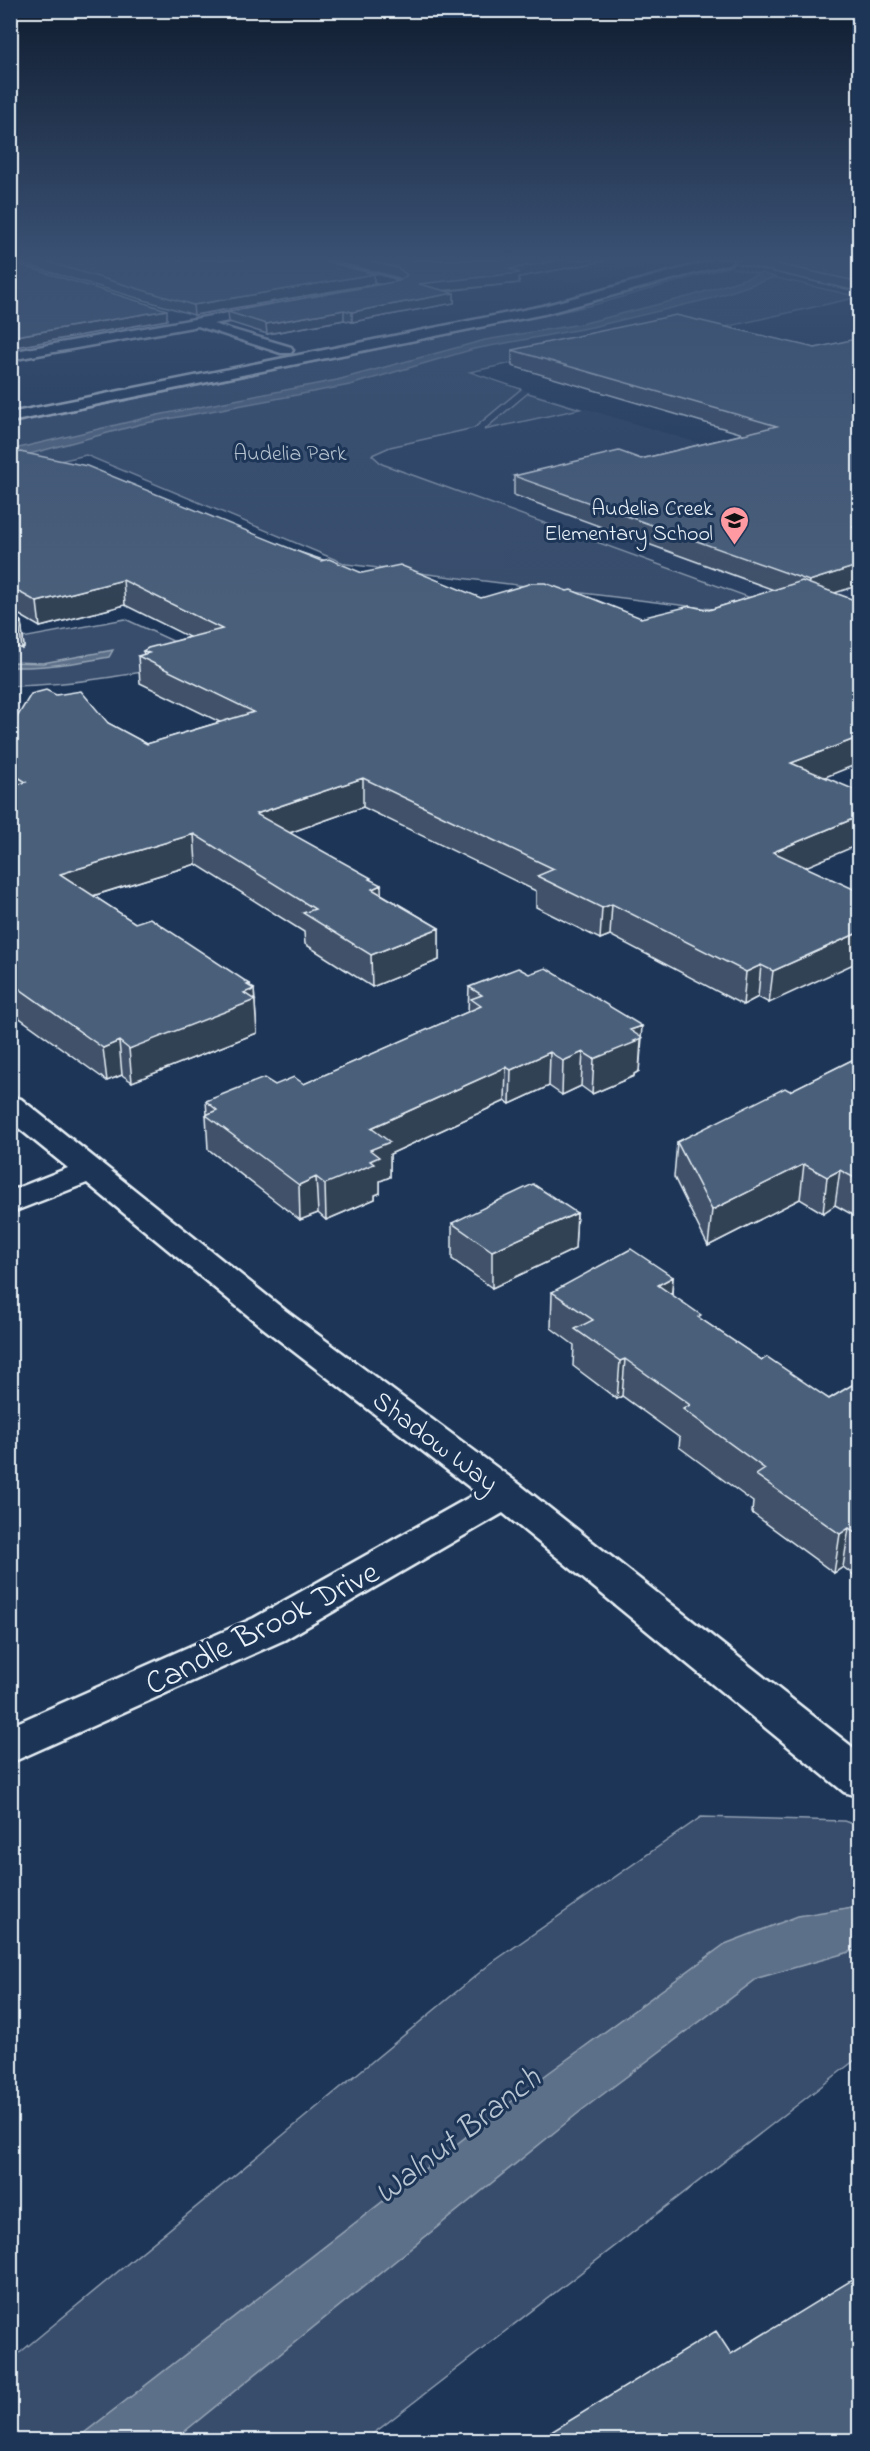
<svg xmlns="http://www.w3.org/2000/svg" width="870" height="2451" font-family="'Indie Flower',sans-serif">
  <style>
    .built { fill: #2a4162 }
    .green { fill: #374d6c; stroke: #909fb2; stroke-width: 1.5 }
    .water { fill: #5d7089; stroke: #95a4b5; stroke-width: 1.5 }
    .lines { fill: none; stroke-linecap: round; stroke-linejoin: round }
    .minor-casing { stroke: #e8f1f8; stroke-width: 5 }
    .major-casing { stroke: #e8f1f8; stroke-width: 5 }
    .minor { fill: #1d3557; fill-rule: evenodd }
    .major { fill: #1d3557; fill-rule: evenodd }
    .wall { fill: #3f5169; stroke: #e8f1f8; stroke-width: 1.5 }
    .shaded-wall { fill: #334255; stroke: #e8f1f8; stroke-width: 1.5 }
    .building { fill: #495e7a; stroke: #e8f1f8; stroke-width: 1.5 }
    .labels { text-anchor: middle; stroke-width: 6; stroke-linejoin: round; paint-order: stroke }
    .far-park-label { font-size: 22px; fill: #b3c0ce; stroke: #1d3557 }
    .far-poi-label { font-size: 22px; fill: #e8f1f8; stroke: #1d3557; text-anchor: end }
    .street-label { font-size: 27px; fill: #e8f1f8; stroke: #1d3557 }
    .near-street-label { font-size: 33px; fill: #e8f1f8; stroke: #1d3557 }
    .near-water-label { font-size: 33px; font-style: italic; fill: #b7c4d1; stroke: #1d3557 }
  </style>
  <rect width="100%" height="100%" fill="#1d3557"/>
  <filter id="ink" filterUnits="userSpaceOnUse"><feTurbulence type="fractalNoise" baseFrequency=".0167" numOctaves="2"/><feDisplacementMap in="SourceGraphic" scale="12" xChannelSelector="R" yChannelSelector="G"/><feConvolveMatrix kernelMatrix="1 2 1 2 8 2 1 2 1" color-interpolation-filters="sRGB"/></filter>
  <g filter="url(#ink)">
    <!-- built -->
    <path class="built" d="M 473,260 L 664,260 L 570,283 Z
      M 754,260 L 859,260 L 859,297 L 729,267 Z
      M 521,389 L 859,492 L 859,620 L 776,607 L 382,464 L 372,455 L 390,447 L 474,428 Z"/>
    <!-- green -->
    <path class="green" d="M 729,267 L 859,297 L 703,332 L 685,326 L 470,372 L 521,389 L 474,428 L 390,447 L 372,455 L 382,464 L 776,607 L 753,614 L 346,564 L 86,455 L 11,472 L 10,424 L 542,316 L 597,304 Z
      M 528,393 L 580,409 L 484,430 Z
      M 125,619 L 212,659 C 145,672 79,685 11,686 L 11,640 Z
      M 701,1817 L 844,1821 L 859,1826 L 859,2057 L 365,2440 L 11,2440 L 11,2360 L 490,1964 Z"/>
    <!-- water -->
    <path class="water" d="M 762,273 L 775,277 L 709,299 L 592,327 L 474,349 L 350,385 L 141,424 L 11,459 L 10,450 L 158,415 L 337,380 L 485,340 L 581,324 L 691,296 Z
      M 113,650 L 109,657 C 77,663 44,668 11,667 L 11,662 L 43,663 Z
      M 859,1906 L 859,1951 L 853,1951 L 758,1978 L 582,2110 L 174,2440 L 75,2440 L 547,2074 L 725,1944 L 798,1916 Z"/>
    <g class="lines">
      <defs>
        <path id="minor" d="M 303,260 L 322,260 L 403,282 L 405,285 L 399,289 L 305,263 Z
          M 273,305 L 279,309 L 278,312 L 213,324 L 291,347 L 293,350 L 291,353 L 281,353 L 198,326 L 10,360 L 10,352 Z
          M 10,1096 L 21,1099 L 286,1311 L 519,1484 L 860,1753 L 860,1797 L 844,1792 L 503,1513 L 284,1640 L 10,1763 L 10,1726 L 254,1618 L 477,1493 L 262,1327 L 87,1183 L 10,1213 L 10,1191 L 68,1168 L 10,1121 Z"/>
        <path id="major" d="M 714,260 L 733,260 L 731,263 L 544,314 L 10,422 L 10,413 L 543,306 Z"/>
      </defs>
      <!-- minor casing -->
      <use href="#minor" class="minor-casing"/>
      <!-- major casing -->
      <use href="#major" class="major-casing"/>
      <!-- minor -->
      <use href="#minor" class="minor"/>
      <!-- major -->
      <use href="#major" class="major"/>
    </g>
    <!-- wall -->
    <path class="wall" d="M 10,260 L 320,260 L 374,274 L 374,284 L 194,315 Z
      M 330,260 L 609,260 L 519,277 L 519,283 L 446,291 L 454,293 L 454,303 L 352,322 L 344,320 L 267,334 L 229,322 L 228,312 L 399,281 L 401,280 L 399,278 Z
      M 734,260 L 860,260 L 860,292 L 734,263 Z
      M 815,348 L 834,593 L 825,777 L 806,867 L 769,1003 L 758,997 L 743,1005 L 610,935 L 600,939 L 536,907 L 536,891 L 363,807 L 289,833 L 371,880 L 381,894 L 439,928 L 439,960 L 372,987 L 305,944 L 304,932 L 196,864 L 93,896 L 135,923 L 250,984 L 251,987 L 254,989 L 257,1033 L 132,1082 L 122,1075 L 107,1081 L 10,1011 L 10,716 L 16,719 L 108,723 L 147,744 L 220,722 L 140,683 L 138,656 L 144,655 L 143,651 L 189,637 L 125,605 L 40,627 L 11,610 L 21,622 L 24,647 L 22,649 L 10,643 L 10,455 L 362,573 L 481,598 L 641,618 L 709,610 L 774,590 L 514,495 L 514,476 L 641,459 L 743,434 L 512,366 L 512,350 Z
      M 529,974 L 642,1038 L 639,1071 L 634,1074 L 634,1076 L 592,1094 L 581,1086 L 562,1095 L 549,1086 L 510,1104 L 505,1101 L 390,1154 L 390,1177 L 380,1181 L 380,1193 L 375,1195 L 375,1199 L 326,1220 L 318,1213 L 300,1220 L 208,1149 L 206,1115 L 207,1114 L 206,1101 L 275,1085 L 304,1084 L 468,1012 L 469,987 Z
      M 860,1056 L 860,1219 L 835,1205 L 823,1213 L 800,1199 L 708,1246 L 674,1177 L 677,1142 L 790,1091 Z
      M 577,1213 L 575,1249 L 492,1288 L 452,1259 L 452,1223 Z
      M 673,1277 L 672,1295 L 701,1319 L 762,1360 L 829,1399 L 860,1380 L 860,1580 L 843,1567 L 834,1573 L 752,1513 L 753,1502 L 679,1447 L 680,1438 L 622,1396 L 617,1399 L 573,1366 L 574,1345 L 551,1328 L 552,1292 Z"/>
    <!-- shaded-wall -->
    <path class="shaded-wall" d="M 559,260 L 609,260 L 519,277 L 519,283 L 419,293 L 419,284 L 510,269 Z
      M 374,274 L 374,284 L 194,315 L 193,305 Z
      M 454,293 L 454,303 L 352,322 L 352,312 Z
      M 167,310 L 167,320 L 10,348 L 10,337 Z
      M 344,310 L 344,320 L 267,334 L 266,324 Z
      M 860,525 L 860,544 L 852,527 Z
      M 860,565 L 860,585 L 806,602 L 809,581 Z
      M 123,580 L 125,605 L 40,627 L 37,602 Z
      M 21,622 L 24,647 L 22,649 L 19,624 Z
      M 860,737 L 860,763 L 788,792 L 791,763 Z
      M 363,778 L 363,807 L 258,844 L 256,814 Z
      M 860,816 L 860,844 L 770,882 L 773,852 Z
      M 194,834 L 196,864 L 63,905 L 60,874 Z
      M 381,885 L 382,916 L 372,889 Z
      M 612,904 L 610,935 L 600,939 L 602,908 Z
      M 439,928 L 439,960 L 372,987 L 371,955 Z
      M 860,932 L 860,961 L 769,1003 L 773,971 Z
      M 761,965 L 758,997 L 743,1005 L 746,972 Z
      M 250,984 L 251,991 L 254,989 L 257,1033 L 132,1082 L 129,1049 L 244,993 L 247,985 Z
      M 642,1026 L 639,1071 L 634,1074 L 634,1076 L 592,1094 L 594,1059 L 630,1030 Z
      M 119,1041 L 122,1075 L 107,1081 L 103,1048 Z
      M 550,1052 L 549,1086 L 510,1104 L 511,1070 Z
      M 583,1052 L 581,1086 L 562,1095 L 563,1061 Z
      M 506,1067 L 505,1101 L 390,1154 L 390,1177 L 380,1181 L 380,1193 L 375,1195 L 375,1199 L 326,1220 L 325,1184 L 371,1128 Z
      M 804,1164 L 800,1199 L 708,1246 L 712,1210 Z
      M 840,1170 L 835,1205 L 823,1213 L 827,1177 Z
      M 316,1177 L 318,1213 L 300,1220 L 299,1185 Z
      M 577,1213 L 575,1249 L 492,1288 L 492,1251 Z
      M 673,1277 L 670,1314 L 658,1285 Z
      M 625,1359 L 622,1396 L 617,1399 L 620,1361 Z
      M 849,1528 L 843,1567 L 834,1573 L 840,1534 Z"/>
    <!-- building -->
    <path class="building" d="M 41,260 L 320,260 L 374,274 L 193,305 Z
      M 366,260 L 559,260 L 510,269 L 520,273 L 419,284 L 454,293 L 352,312 L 344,310 L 266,324 L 228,312 L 399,281 L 407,275 L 398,268 Z
      M 760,260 L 860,260 L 860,282 Z
      M 10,262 L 167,310 L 10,337 Z
      M 676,315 L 815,348 L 860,338 L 860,525 L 852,527 L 860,529 L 860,565 L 809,581 L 514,476 L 619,451 L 641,459 L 777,426 L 512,350 Z
      M 20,452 L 87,466 L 321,561 L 329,559 L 362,573 L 400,565 L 481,598 L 532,583 L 545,583 L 567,591 L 571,590 L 641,618 L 690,606 L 709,610 L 802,581 L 860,602 L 860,737 L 791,763 L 860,792 L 860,816 L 773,852 L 860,892 L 860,932 L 773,971 L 761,965 L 746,972 L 612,904 L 602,908 L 537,876 L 554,869 L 363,778 L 256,814 L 371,878 L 369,879 L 381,885 L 372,889 L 439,928 L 371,955 L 303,913 L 315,909 L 194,834 L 60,874 L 135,923 L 150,918 L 250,984 L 247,985 L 254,989 L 244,993 L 255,1000 L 129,1049 L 119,1041 L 103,1048 L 10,982 L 10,970 L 17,968 L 10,964 L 10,787 L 26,782 L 10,772 L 10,716 L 16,719 L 31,694 L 46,690 L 56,695 L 81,691 L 108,723 L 147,744 L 254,712 L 138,656 L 149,653 L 143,651 L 148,648 L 222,629 L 123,580 L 37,602 L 10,587 L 10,455 Z
      M 10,610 L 21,622 L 19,624 L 10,619 Z
      M 518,968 L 529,974 L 546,968 L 642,1026 L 630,1030 L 642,1038 L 634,1041 L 636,1042 L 594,1059 L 583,1052 L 563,1061 L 550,1052 L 511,1070 L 506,1067 L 371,1128 L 390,1142 L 370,1150 L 379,1157 L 370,1161 L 374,1164 L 325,1184 L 316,1177 L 299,1185 L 206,1115 L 217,1110 L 206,1101 L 264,1078 L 275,1085 L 294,1077 L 304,1084 L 481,1006 L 471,999 L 482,995 L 469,987 Z
      M 860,1056 L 860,1181 L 840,1170 L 827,1177 L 804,1164 L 712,1210 L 677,1142 L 785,1088 L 790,1091 Z
      M 533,1184 L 577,1213 L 492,1251 L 452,1223 Z
      M 631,1249 L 673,1277 L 658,1285 L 701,1315 L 698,1317 L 762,1360 L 767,1357 L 829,1399 L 860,1380 L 860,1536 L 849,1528 L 840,1534 L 756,1475 L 765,1469 L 683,1409 L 690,1405 L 625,1359 L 620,1361 L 575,1329 L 593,1320 L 552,1292 Z
      M 860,2275 L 860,2440 L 538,2440 L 716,2331 L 731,2354 Z"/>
  </g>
  <!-- sky -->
  <linearGradient id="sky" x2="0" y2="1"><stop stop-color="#101d30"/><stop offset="0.43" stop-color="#3a5174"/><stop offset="1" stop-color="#3a5174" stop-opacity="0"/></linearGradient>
  <rect width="870" height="603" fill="url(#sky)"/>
  <!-- icons -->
  <defs>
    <symbol id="school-pin" viewBox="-11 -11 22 30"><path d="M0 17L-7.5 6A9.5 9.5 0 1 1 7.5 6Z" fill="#ff9aa2" stroke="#1d3557"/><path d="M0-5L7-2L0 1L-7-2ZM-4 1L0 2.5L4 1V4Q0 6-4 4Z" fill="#111"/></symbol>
  </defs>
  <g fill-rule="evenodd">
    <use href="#school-pin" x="718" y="504" width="33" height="45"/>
  </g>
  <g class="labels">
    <!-- far-park labels -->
    <g class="far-park-label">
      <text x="290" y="460">Audelia Park</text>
    </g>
    <!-- far-poi labels -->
    <g class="far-poi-label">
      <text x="713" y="515">Audelia Creek<tspan x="713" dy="25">Elementary School</tspan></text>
    </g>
    <!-- street labels -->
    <g class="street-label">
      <text transform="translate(436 1441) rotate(37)" y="9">Shadow Way</text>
    </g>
    <!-- near-street labels -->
    <g class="near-street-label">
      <text transform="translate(261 1626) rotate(-27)" y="12">Candle Brook Drive</text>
    </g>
    <!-- near-water labels -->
    <g class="near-water-label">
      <text transform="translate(456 2134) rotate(-38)" y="12">Walnut Branch</text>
    </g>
  </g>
  <!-- margin -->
  <rect width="870" height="2451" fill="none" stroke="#1d3557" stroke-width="36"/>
  <rect x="18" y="18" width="834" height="2415" fill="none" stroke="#e8f1f8" stroke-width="2" filter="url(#ink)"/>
</svg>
